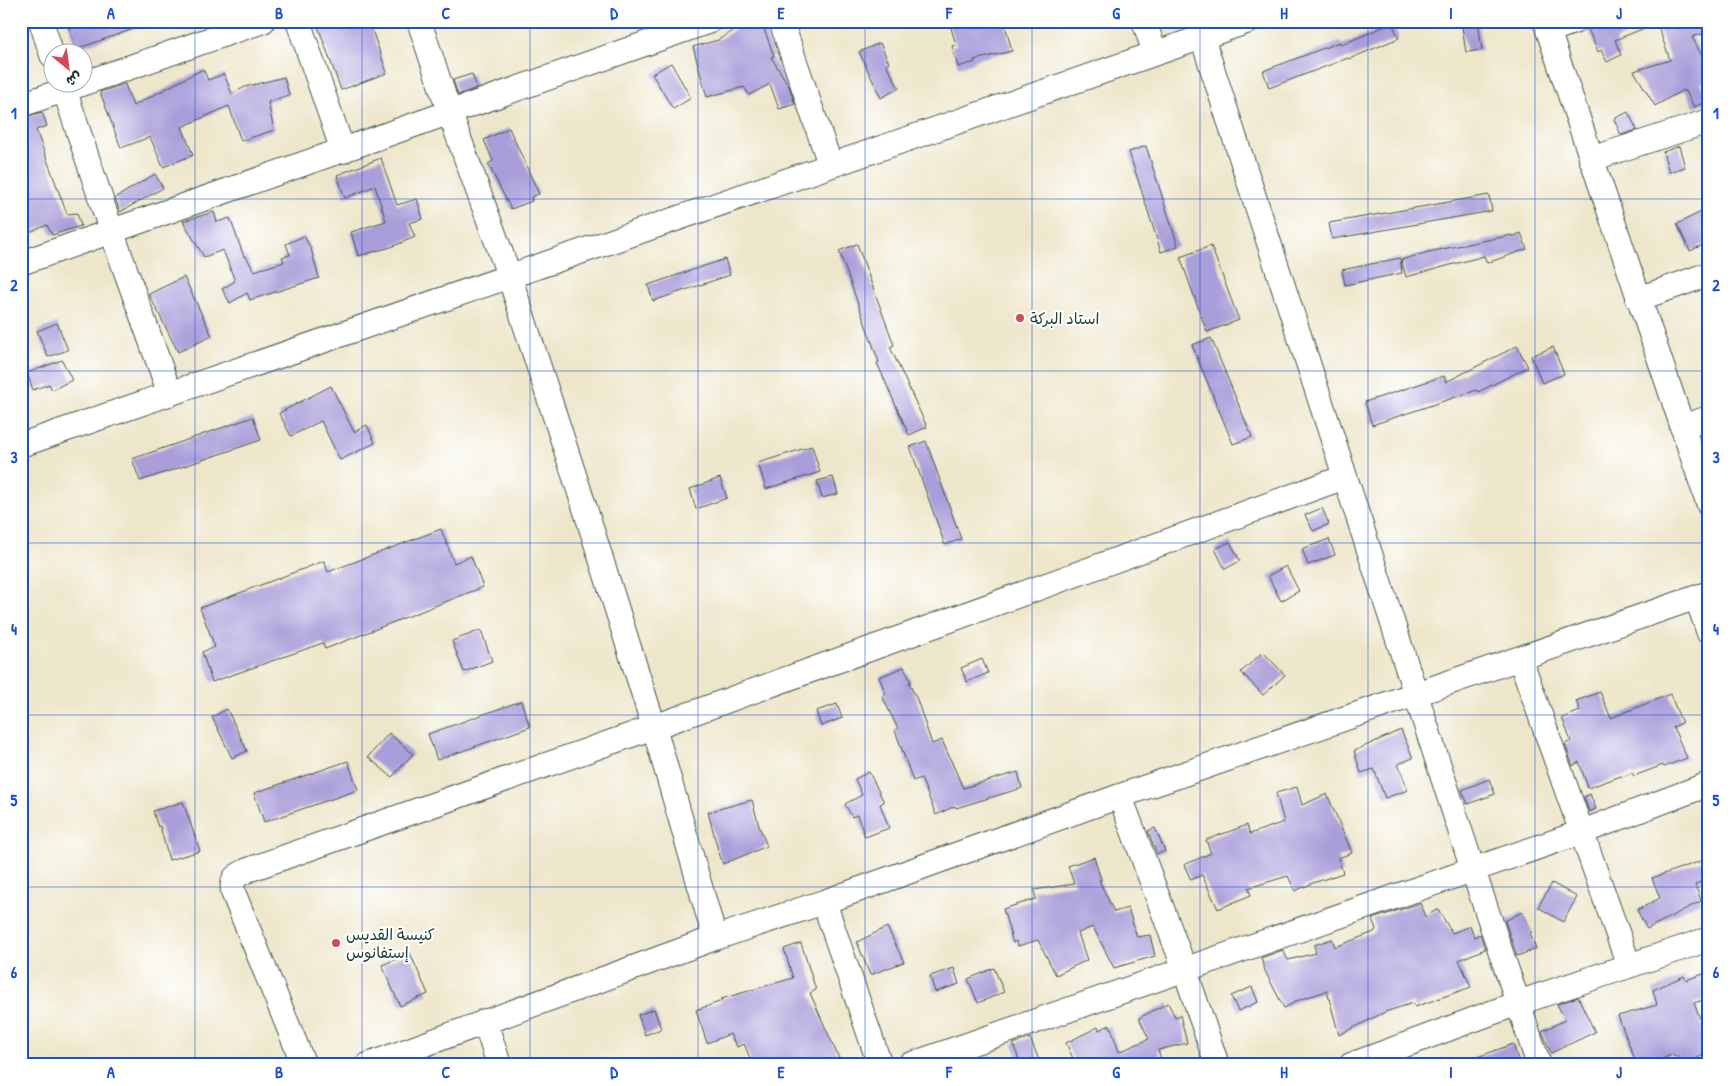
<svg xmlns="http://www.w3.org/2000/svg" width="1730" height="1086" font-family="'Patrick Hand','Playpen Sans Arabic',sans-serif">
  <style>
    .building { fill: #aa9eda }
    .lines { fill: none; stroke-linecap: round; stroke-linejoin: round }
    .minor-casing { stroke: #3e564a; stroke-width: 26 }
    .minor { stroke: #fff; stroke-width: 24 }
    .grid { fill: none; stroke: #1d4ed8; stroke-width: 1; stroke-opacity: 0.55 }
    .poi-dot { fill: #d1495b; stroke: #fff; stroke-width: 2 }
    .labels { text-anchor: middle; stroke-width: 4; stroke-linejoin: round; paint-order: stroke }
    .poi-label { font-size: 16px; fill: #1f3d34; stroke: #fff; text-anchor: start }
    .neatline { fill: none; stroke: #1d4ed8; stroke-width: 2 }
    .grid-label { font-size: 16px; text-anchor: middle; font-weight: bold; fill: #1d4ed8 }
  </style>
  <rect width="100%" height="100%" fill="#fff"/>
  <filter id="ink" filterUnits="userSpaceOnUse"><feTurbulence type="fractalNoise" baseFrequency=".02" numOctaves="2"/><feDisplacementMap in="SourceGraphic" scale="10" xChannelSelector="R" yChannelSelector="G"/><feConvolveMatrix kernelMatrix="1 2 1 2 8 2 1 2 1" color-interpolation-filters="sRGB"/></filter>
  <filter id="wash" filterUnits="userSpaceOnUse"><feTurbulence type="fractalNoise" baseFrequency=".0096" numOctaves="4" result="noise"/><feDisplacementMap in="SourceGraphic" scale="20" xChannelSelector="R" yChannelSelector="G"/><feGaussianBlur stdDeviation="1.12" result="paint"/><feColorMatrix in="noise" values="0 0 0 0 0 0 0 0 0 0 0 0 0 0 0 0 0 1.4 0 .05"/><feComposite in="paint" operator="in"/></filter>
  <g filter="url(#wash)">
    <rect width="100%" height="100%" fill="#eee6ca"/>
    <g id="blocks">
      <!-- building -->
      <path class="building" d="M 67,21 L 148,21 L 148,24 L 76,49 Z
        M 316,21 L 369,21 L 387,73 L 341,90 Z
        M 750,21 L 761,21 L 774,56 L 771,57 L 789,86 L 795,104 L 779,109 L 770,84 L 749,95 L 744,87 L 707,97 L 693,47 L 718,40 Z
        M 949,21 L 1004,21 L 1012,51 L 974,60 L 975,62 L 958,67 L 952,46 L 956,45 Z
        M 1461,21 L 1478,21 L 1482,50 L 1466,52 Z
        M 1605,21 L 1709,21 L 1709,32 L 1692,37 L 1709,69 L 1709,79 L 1700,83 L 1708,101 L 1694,107 L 1686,91 L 1684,92 L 1683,90 L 1655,106 L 1634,71 L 1670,60 L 1657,23 L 1615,40 L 1621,55 L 1607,62 L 1601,50 L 1598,52 L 1588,29 Z
        M 1392,23 L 1399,38 L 1349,59 L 1348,58 L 1269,88 L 1263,71 L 1340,42 L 1341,45 Z
        M 880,43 L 889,63 L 886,64 L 899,88 L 881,98 L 859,52 Z
        M 671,63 L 691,98 L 673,109 L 652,74 Z
        M 203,69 L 208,80 L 224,74 L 232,94 L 245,87 L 284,77 L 289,95 L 268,102 L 274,130 L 241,141 L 229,106 L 182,127 L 193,155 L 163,167 L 150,137 L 121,148 L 100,92 L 125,84 L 133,106 Z
        M 472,74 L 477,88 L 458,95 L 453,80 Z
        M 42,112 L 47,126 L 36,130 L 67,214 L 77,213 L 81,226 L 52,235 L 47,225 L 21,236 L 21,118 Z
        M 1628,112 L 1637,130 L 1621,135 L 1614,119 Z
        M 509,128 L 539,194 L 531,197 L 532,201 L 511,209 L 488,164 L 493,161 L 484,140 Z
        M 1146,146 L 1178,246 L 1161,252 L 1129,152 Z
        M 1679,146 L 1685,167 L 1669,172 L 1663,152 Z
        M 381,158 L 397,205 L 417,199 L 423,219 L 409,223 L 415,237 L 391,247 L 358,256 L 351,232 L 386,221 L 375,186 L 345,198 L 337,175 Z
        M 155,174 L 163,188 L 120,212 L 115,198 Z
        M 1489,195 L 1492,211 L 1332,239 L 1329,223 Z
        M 1709,208 L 1709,242 L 1690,251 L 1677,224 Z
        M 214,212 L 217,222 L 230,218 L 244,257 L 246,256 L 254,271 L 284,262 L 282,257 L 290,255 L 286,244 L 304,236 L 311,249 L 319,278 L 250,300 L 247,293 L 230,303 L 222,289 L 235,281 L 223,250 L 204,257 L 183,221 Z
        M 1521,233 L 1527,249 L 1487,263 L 1484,256 L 1406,277 L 1401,260 L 1428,252 L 1512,235 L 1512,237 Z
        M 857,244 L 894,345 L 890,347 L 927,427 L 909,435 L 877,363 L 879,362 L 839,251 Z
        M 1211,246 L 1239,320 L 1207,332 L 1180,257 Z
        M 1400,258 L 1402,273 L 1345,285 L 1342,270 Z
        M 725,259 L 730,275 L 653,301 L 648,285 Z
        M 184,277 L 212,336 L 178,352 L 149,294 Z
        M 57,323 L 68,350 L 48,357 L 37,331 Z
        M 1211,338 L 1252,437 L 1233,444 L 1192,345 Z
        M 1517,346 L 1528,367 L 1478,392 L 1477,390 L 1372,425 L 1365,402 L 1444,376 L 1446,382 Z
        M 1553,347 L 1564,374 L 1542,383 L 1531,356 Z
        M 62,360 L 72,380 L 52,390 L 49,384 L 33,390 L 27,373 Z
        M 331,386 L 354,432 L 367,425 L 375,443 L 340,460 L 321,421 L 291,436 L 279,413 Z
        M 253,417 L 261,440 L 140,481 L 132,459 Z
        M 926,441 L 961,539 L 945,545 L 910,447 Z
        M 812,446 L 820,472 L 766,489 L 758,463 Z
        M 833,477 L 838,494 L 822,498 L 817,481 Z
        M 720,478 L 727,498 L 696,509 L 690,489 Z
        M 1322,508 L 1329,524 L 1313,531 L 1305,515 Z
        M 441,529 L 454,563 L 471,556 L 483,587 L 325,649 L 323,643 L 212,682 L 202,652 L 215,647 L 200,608 L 324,561 L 328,572 Z
        M 1329,539 L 1335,555 L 1308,565 L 1302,549 Z
        M 1230,542 L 1240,561 L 1225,569 L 1215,549 Z
        M 1286,566 L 1299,591 L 1281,601 L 1268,576 Z
        M 481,630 L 492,661 L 464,672 L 452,641 Z
        M 1263,652 L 1285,675 L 1263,695 L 1241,672 Z
        M 982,659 L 988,673 L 967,682 L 961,668 Z
        M 904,667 L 911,682 L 909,683 L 916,697 L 932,744 L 942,740 L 963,788 L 1018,772 L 1022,788 L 956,808 L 955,806 L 936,815 L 921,778 L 913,781 L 895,730 L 898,729 L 882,696 L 886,694 L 879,677 Z
        M 1600,692 L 1611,718 L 1670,694 L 1682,723 L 1673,727 L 1687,758 L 1664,767 L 1663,765 L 1634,776 L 1632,773 L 1622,777 L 1621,776 L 1588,788 L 1579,762 L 1573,766 L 1565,744 L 1571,741 L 1562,718 L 1580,711 L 1576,701 Z
        M 521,701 L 530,727 L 437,760 L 428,734 Z
        M 837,704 L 842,718 L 821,726 L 816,711 Z
        M 227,709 L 247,751 L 232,758 L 212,717 Z
        M 1401,730 L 1413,758 L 1398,764 L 1408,790 L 1385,798 L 1374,769 L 1361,773 L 1354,751 Z
        M 389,733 L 413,754 L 392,777 L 368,757 Z
        M 348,761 L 358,790 L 264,822 L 254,793 Z
        M 869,772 L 884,802 L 880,804 L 889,828 L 865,837 L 857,815 L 852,817 L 845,804 L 862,795 L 855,779 Z
        M 1489,779 L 1495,794 L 1468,804 L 1462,790 Z
        M 1297,787 L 1302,805 L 1327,794 L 1352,853 L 1338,858 L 1343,873 L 1313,883 L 1295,891 L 1288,876 L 1248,888 L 1251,895 L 1218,909 L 1202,875 L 1191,880 L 1184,865 L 1211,853 L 1206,840 L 1247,825 L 1250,834 L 1284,822 L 1276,793 Z
        M 1590,794 L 1596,809 L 1589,812 L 1584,797 Z
        M 752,800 L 759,826 L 767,846 L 723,864 L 718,850 L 708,812 Z
        M 183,802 L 200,851 L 169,860 L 160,826 L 158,827 L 153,811 Z
        M 1155,828 L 1165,851 L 1157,854 L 1148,831 Z
        M 1094,857 L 1101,880 L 1099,880 L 1114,912 L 1128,908 L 1137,937 L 1150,935 L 1155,956 L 1114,968 L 1093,927 L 1078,933 L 1087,960 L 1056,975 L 1038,940 L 1018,946 L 1016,941 L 1013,943 L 1003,909 L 1036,899 L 1034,890 L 1074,884 L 1068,866 Z
        M 1704,860 L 1709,877 L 1695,885 L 1701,901 L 1647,929 L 1637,910 L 1660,898 L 1652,878 Z
        M 1552,883 L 1577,897 L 1563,922 L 1538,907 Z
        M 1420,903 L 1425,917 L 1438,909 L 1452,933 L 1470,926 L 1474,937 L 1480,934 L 1485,949 L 1459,960 L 1471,987 L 1415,1007 L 1413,1003 L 1385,1012 L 1339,1035 L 1327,991 L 1301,999 L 1284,1008 L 1265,971 L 1261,958 L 1283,950 L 1288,960 L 1316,953 L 1314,945 L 1332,939 L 1335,947 L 1374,932 L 1376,929 L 1372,919 Z
        M 1522,912 L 1532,932 L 1530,933 L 1536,949 L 1517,956 L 1505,921 Z
        M 887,927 L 904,962 L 870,975 L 857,942 Z
        M 801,943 L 816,990 L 810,993 L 842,1065 L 753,1065 L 744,1044 L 737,1047 L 730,1034 L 707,1043 L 696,1010 L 722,1001 L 721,999 L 793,978 L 784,949 Z
        M 410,953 L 428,994 L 400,1006 L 382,965 Z
        M 954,968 L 959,984 L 935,992 L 930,976 Z
        M 994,968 L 1004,992 L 978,1003 L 968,979 Z
        M 1709,972 L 1709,998 L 1694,1003 L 1709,1042 L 1709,1053 L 1680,1065 L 1677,1055 L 1674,1057 L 1673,1054 L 1649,1065 L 1637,1065 L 1618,1016 L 1657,1005 L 1653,990 L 1684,976 L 1686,980 Z
        M 1252,987 L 1258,1002 L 1238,1011 L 1231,996 Z
        M 1578,997 L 1595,1032 L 1551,1053 L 1542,1031 L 1565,1020 L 1557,1004 Z
        M 1168,1003 L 1175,1017 L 1180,1015 L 1187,1043 L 1158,1050 L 1161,1059 L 1144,1065 L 1076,1065 L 1066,1043 L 1098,1027 L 1099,1030 L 1110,1025 L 1119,1052 L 1149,1039 L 1139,1018 Z
        M 654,1009 L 661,1029 L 645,1035 L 638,1015 Z
        M 1030,1038 L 1041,1065 L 1021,1065 L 1013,1044 Z
        M 1513,1044 L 1520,1065 L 1461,1065 L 1461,1063 Z"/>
    </g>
  </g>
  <g filter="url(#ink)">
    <use href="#blocks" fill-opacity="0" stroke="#3e564a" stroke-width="1"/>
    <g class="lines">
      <defs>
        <path id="minor" d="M 41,21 L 52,55
          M 298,21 L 343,151
          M 419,21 L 450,114 L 509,275 L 590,524 L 654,727 L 715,938
          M 781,21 L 830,164
          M 1144,21 L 1155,53
          M 1545,21 L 1709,505
          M 1548,31 L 1576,21
          M 1202,37 L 1473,870 L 1539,1065
          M 62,82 L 111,230 L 170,394
          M 21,105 L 263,21
          M 1591,159 L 1709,121
          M 21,263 L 710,21
          M 1638,299 L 1709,274
          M 1682,427 L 1709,418
          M 21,445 L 1249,21
          M 1697,598 L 1709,633
          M 1520,658 L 1629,966
          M 1120,796 L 1185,970 L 1217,1065
          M 824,902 L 880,1065
          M 485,1021 L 499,1065
          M 304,1065 L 233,892 C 231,877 236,876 248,870 L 654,727 L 1345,477
          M 368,1065 L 715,938 L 824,902 L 1120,796 L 1709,593
          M 909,1065 L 1582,832 L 1709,784
          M 1351,1065 L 1518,1003 L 1709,939"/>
      </defs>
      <!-- minor casing -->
      <use href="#minor" class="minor-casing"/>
      <!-- minor -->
      <use href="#minor" class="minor"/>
    </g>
  </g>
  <!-- grid -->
  <path class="grid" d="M 195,21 L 195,1065M 362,21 L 362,1065M 530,21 L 530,1065M 698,21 L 698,1065M 865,21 L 865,1065M 1032,21 L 1032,1065M 1200,21 L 1200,1065M 1368,21 L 1368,1065M 1535,21 L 1535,1065M 21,199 L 1709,199M 21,371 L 1709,371M 21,543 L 1709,543M 21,715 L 1709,715M 21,887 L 1709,887"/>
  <!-- markers -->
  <g class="poi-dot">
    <circle cx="1020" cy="318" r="5"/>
    <circle cx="336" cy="943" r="5"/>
  </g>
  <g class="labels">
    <!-- poi labels -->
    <g class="poi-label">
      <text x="1030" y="324">استاد البركة</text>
      <text x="346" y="940">كنيسة القديس<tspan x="346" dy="18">إستفانوس</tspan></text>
    </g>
  </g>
  <!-- margin -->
  <rect width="1730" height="1086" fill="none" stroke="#fff" stroke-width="55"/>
  <!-- north arrow -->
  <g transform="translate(68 68) rotate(151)"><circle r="24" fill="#ffffff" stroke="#a5b1ae"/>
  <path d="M0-4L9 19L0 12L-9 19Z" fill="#d1495b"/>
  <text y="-8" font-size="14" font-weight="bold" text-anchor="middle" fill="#1f3d34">ش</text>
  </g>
  <rect x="28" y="28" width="1674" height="1030" class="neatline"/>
  <g class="grid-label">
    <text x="111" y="19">A</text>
    <text x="279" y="19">B</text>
    <text x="446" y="19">C</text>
    <text x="614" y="19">D</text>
    <text x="781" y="19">E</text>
    <text x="949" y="19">F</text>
    <text x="1116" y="19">G</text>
    <text x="1284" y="19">H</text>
    <text x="1451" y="19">I</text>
    <text x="1619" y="19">J</text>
    <text x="14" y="119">1</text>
    <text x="1716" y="119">1</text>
    <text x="14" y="291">2</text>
    <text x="1716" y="291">2</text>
    <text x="14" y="463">3</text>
    <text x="1716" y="463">3</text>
    <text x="14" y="635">4</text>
    <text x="1716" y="635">4</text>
    <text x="14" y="806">5</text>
    <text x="1716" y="806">5</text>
    <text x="14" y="978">6</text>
    <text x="1716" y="978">6</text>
    <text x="111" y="1078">A</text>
    <text x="279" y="1078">B</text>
    <text x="446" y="1078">C</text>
    <text x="614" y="1078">D</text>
    <text x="781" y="1078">E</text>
    <text x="949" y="1078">F</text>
    <text x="1116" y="1078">G</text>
    <text x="1284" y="1078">H</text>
    <text x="1451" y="1078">I</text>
    <text x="1619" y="1078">J</text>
  </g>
</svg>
